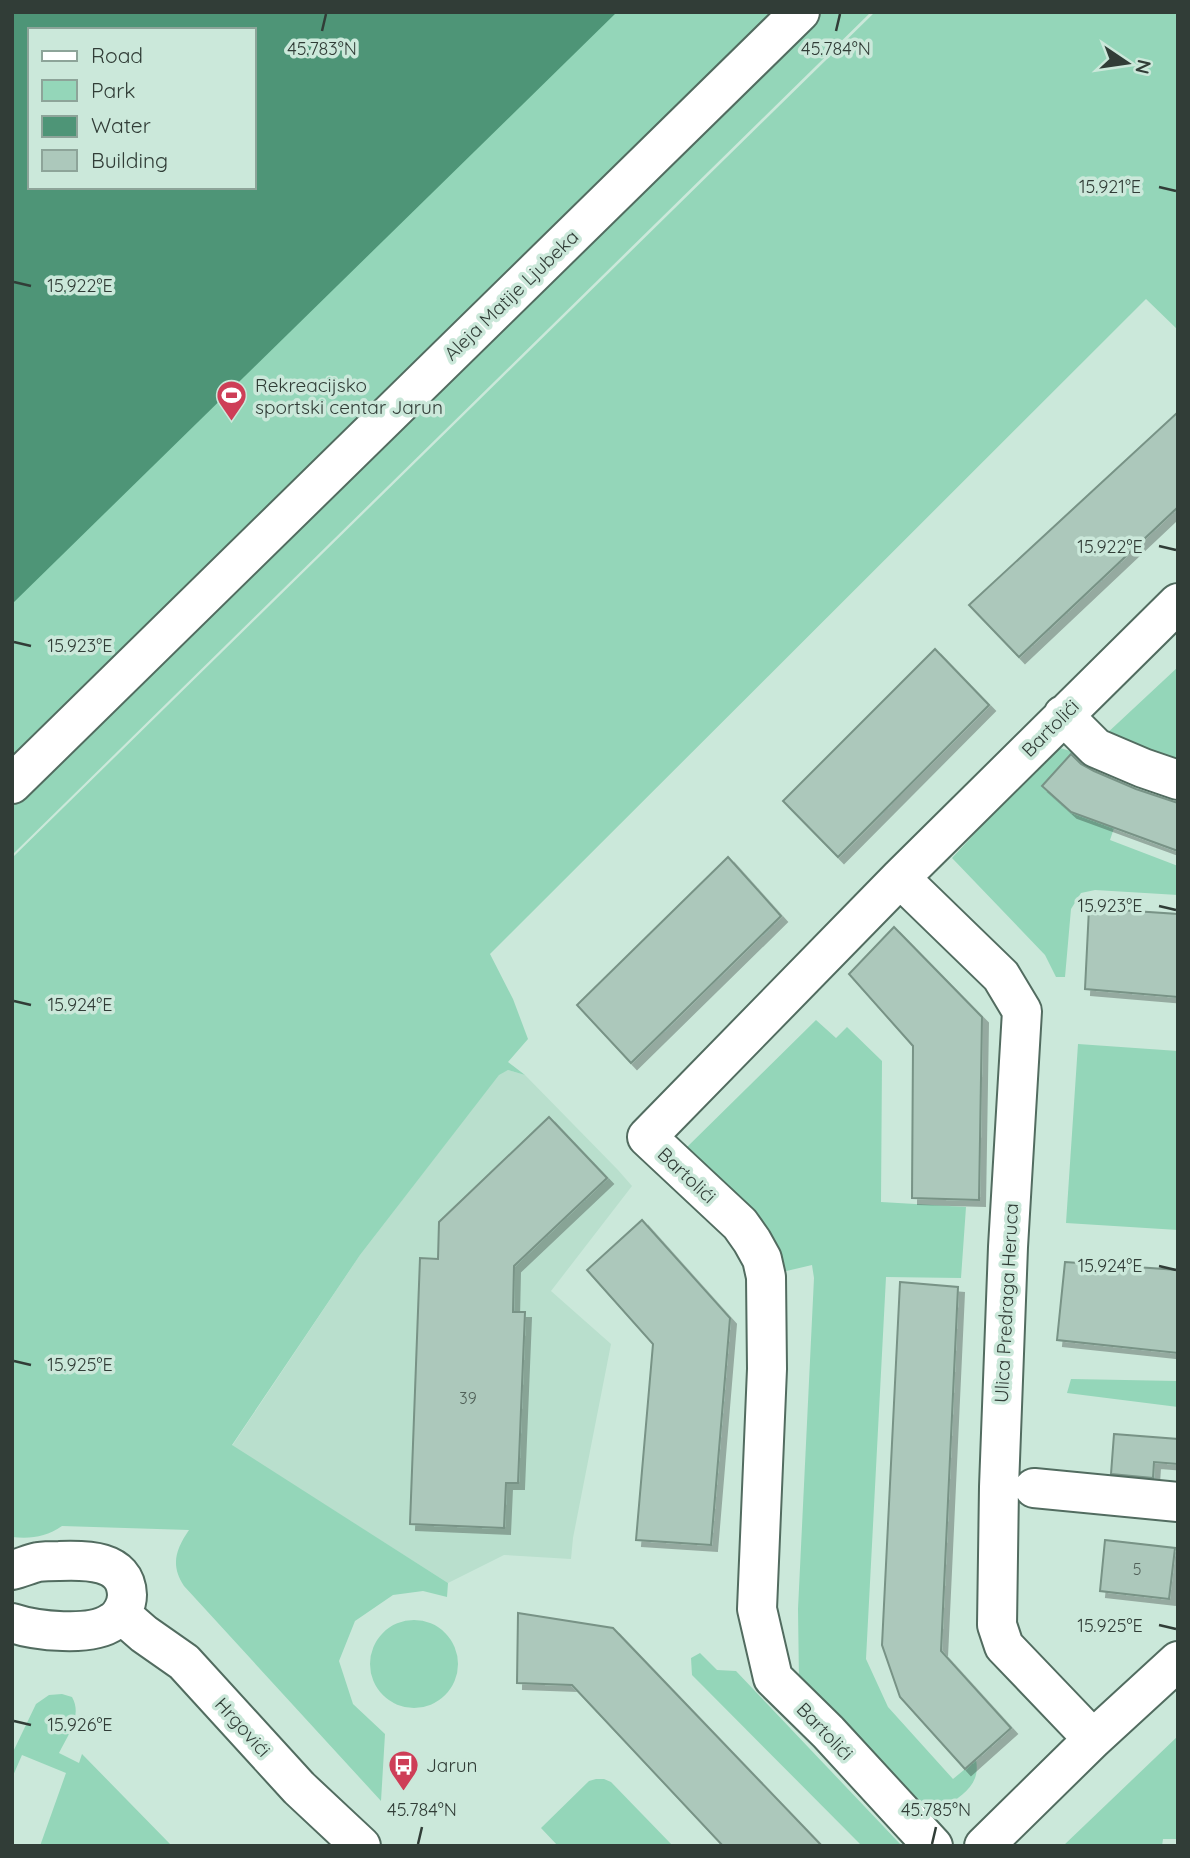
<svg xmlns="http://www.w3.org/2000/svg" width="1190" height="1858" font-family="Quicksand,sans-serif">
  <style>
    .built { fill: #b9dfcd }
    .green { fill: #94d6b9; fill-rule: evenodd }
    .water { fill: #4e9577; fill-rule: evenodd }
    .building { fill: #acc8bb; stroke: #789386; stroke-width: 2; filter: url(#shadow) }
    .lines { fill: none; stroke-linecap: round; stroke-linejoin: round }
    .minor-casing { stroke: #526c60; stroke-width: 42 }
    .minor { stroke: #fff; stroke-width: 38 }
    .ticks { fill: none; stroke: #313d37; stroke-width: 2.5 }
    .labels { text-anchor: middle; stroke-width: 7; stroke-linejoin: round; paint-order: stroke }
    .number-label { font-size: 16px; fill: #506058 }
    .street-label { font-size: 19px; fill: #313d37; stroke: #cbe8da }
    .poi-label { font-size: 19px; fill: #313d37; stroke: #cbe8da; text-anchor: start }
    .ticks-label { font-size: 18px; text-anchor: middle; fill: #313d37; stroke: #cbe8da; stroke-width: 7; stroke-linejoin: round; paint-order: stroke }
  </style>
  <defs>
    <filter id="shadow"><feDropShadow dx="6" dy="6" stdDeviation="0" flood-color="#0004"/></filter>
  </defs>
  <rect width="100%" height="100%" fill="#cbe8da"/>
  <!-- built -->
  <path class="built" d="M 508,1070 L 525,1075 L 618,1170 L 632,1186 L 551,1291 L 611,1344 L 573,1538 L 571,1559 L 504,1555 L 448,1583 L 232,1446 L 360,1255 L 499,1074 Z"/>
  <!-- green -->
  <path class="green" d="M 12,12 L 871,12 L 12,855 ZM 30,30 L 254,30 L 254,187 L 30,187 Z
    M 875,12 L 1178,12 L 1178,330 L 1146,299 L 490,954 L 513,999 L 528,1039 L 508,1062 L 525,1075 L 508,1070 L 499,1075 L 360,1255 L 232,1445 L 448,1583 L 447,1597 L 423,1591 L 393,1595 L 355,1621 L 339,1661 L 353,1704 L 385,1734 L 381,1801 L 184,1586 C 170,1565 176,1549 189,1530 L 62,1526 C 46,1537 31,1539 12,1537 L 12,858 Z
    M 1178,667 L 1178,765 L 1104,736 Z
    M 1060,748 L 1074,752 L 1043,786 L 1071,812 L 1114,828 L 1110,840 L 1178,866 L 1178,895 L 1095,890 L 1081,893 L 1071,909 L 1065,977 L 1056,977 L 1045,955 L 952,858 L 1033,771 Z
    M 816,1020 L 836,1038 L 847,1027 L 882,1061 L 881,1202 L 966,1207 L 961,1278 L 886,1277 L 866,1659 L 888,1707 L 953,1779 L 976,1760 C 981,1786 961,1795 943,1809 L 922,1805 L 799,1682 L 798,1609 L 814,1278 L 812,1265 L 778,1273 L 684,1150 Z
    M 1078,1044 L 1178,1051 L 1178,1230 L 1066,1223 Z
    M 1071,1379 L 1178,1381 L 1178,1407 L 1067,1393 Z
    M370 1664a44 44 0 1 1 88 0a44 44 0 1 1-88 0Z
    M 700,1653 L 717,1670 L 736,1671 L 902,1846 L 862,1846 L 692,1675 L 691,1658 Z
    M 62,1694 L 72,1697 C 83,1716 67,1736 59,1753 L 79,1763 L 82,1754 L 172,1846 L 40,1846 L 66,1773 L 22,1755 L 12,1778 L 12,1754 L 36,1704 L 49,1695 Z
    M 1178,1736 L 1178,1839 L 1163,1839 L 1162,1846 L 1063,1846 Z
    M 596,1779 L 604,1779 L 611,1782 L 673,1846 L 558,1846 L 541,1828 L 589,1781 Z"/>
  <!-- water -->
  <path class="water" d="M 12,12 L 617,12 L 12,604 ZM 30,30 L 254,30 L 254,187 L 30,187 Z"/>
  <!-- building -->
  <path class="building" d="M 1178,412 L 1178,507 L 1019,657 L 969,605 Z
    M 935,649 L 989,705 L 838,857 L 783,801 Z
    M 1071,754 L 1081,764 L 1094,771 L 1136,789 L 1178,803 L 1178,851 L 1071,812 L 1042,786 Z
    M 728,857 L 781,916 L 631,1063 L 577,1005 Z
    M 1089,908 L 1178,914 L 1178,997 L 1085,989 Z
    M 894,927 L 982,1017 L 979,1200 L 912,1198 L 913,1046 L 849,974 Z
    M 549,1117 L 607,1178 L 514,1266 L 513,1312 L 525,1312 L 518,1483 L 506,1483 L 504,1528 L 410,1524 L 420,1258 L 438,1259 L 439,1222 Z
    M 642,1220 L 730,1318 L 711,1545 L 636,1540 L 653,1344 L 587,1270 Z
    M 1065,1262 L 1178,1270 L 1178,1353 L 1057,1340 Z
    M 900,1282 L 958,1287 L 941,1651 L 1011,1728 L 965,1769 L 900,1697 L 882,1645 Z
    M 1114,1434 L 1178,1439 L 1178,1464 L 1154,1462 L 1153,1478 L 1111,1474 Z
    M 1105,1540 L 1175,1548 L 1169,1599 L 1100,1591 Z
    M 518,1613 L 613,1628 L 822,1846 L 723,1846 L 572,1685 L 517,1683 Z"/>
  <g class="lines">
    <defs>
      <path id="minor" d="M 1063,715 L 1096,748 L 1143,768 L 1178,780
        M 12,784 L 800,12
        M 900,878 L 1001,976 L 1022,1011 L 1008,1247 L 999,1487 L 997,1625 L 1004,1646 L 1093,1739
        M 1034,1488 L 1178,1502
        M 12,1570 C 21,1568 29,1564 38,1562 C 45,1561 52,1561 59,1561 C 85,1560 126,1559 127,1595 C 127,1605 121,1617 112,1622 C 91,1637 36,1631 12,1623
        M 121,1614 L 144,1634 L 184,1662 L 299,1788 L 361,1846
        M 933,1846 L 828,1732 L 773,1678 L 757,1609 L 767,1369 L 766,1277 L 762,1259 L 752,1241 L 740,1224 L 647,1137 L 900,878 L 1178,603
        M 984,1846 L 1093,1739 L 1178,1661"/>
    </defs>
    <!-- minor casing -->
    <use href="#minor" class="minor-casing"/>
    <!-- minor -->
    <use href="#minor" class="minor"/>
  </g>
  <!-- ticks -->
  <path class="ticks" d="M 322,31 L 326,14M 836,31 L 840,14M 1159,187 L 1176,191M 14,282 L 31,286M 1159,546 L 1176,550M 14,642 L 31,646M 1159,906 L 1176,910M 14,1001 L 31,1005M 1159,1266 L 1176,1270M 14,1361 L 31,1365M 1159,1625 L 1176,1629M 14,1721 L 31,1725M 418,1844 L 422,1827M 932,1844 L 936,1827"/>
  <!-- icons -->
  <defs>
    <symbol id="stadium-pin" viewBox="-11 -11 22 30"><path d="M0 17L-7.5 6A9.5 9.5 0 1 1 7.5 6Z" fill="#ce3e57" stroke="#cbe8da"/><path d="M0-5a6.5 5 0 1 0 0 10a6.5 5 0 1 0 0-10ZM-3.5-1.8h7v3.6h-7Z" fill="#fff"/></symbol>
    <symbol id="bus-pin" viewBox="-11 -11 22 30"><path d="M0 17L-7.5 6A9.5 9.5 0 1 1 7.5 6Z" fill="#ce3e57" stroke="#cbe8da"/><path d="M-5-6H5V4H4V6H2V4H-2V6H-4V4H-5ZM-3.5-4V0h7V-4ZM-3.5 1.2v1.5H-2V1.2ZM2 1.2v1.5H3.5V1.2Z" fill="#fff"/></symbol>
  </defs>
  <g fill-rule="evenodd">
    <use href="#stadium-pin" x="214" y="378" width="35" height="47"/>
    <use href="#bus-pin" x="386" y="1748" width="35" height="47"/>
  </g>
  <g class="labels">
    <!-- number labels -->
    <g class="number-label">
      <text x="468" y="1404">39</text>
      <text x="1137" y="1575">5</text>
    </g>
    <!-- street labels -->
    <g class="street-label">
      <text transform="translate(511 295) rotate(-44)" y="7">Aleja Matije Ljubeka</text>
      <text transform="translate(1050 728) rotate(-45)" y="7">Bartolići</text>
      <text transform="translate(687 1175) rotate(43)" y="7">Bartolići</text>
      <text transform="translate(1006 1303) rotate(-87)" y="7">Ulica Predraga Heruca</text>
      <text transform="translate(243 1727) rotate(48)" y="7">Hrgovići</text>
      <text transform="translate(825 1731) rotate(46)" y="7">Bartolići</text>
    </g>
    <!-- poi labels -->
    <g class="poi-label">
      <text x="255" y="392">Rekreacijsko<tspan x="255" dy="22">sportski centar Jarun</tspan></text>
      <text x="426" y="1772">Jarun</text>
    </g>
  </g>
  <g class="ticks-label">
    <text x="322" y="55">45.783°N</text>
    <text x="836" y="55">45.784°N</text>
    <text x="1110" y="193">15.921°E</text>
    <text x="80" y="292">15.922°E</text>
    <text x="1110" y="553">15.922°E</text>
    <text x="80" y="652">15.923°E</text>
    <text x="1110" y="912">15.923°E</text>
    <text x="80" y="1011">15.924°E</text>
    <text x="1110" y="1272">15.924°E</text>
    <text x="80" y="1371">15.925°E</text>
    <text x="1110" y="1632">15.925°E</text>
    <text x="80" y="1731">15.926°E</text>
    <text x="422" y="1816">45.784°N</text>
    <text x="936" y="1816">45.785°N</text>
  </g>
  <!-- border -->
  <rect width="1190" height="1858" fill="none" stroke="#313d37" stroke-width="28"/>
  <!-- legend -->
  <rect x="28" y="28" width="228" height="161" fill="#cbe8da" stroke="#8da499" stroke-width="2"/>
  <rect x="42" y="51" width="35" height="10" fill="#ffffff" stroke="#8da499" stroke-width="2"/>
  <text x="91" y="63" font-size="21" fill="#313d37">Road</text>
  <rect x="42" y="80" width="35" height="21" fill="#94d6b9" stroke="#8da499" stroke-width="2"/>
  <text x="91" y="98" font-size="21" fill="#313d37">Park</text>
  <rect x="42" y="116" width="35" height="21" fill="#4e9577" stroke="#8da499" stroke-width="2"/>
  <text x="91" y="133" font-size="21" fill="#313d37">Water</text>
  <rect x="42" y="150" width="35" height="21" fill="#acc8bb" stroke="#8da499" stroke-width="2"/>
  <text x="91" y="168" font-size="21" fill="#313d37">Building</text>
  <!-- north arrow -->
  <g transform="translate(1127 63) rotate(103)" stroke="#cbe8da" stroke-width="5" paint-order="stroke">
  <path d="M0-5L12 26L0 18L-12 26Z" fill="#313d37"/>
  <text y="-10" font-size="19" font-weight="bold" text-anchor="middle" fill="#313d37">N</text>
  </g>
</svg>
